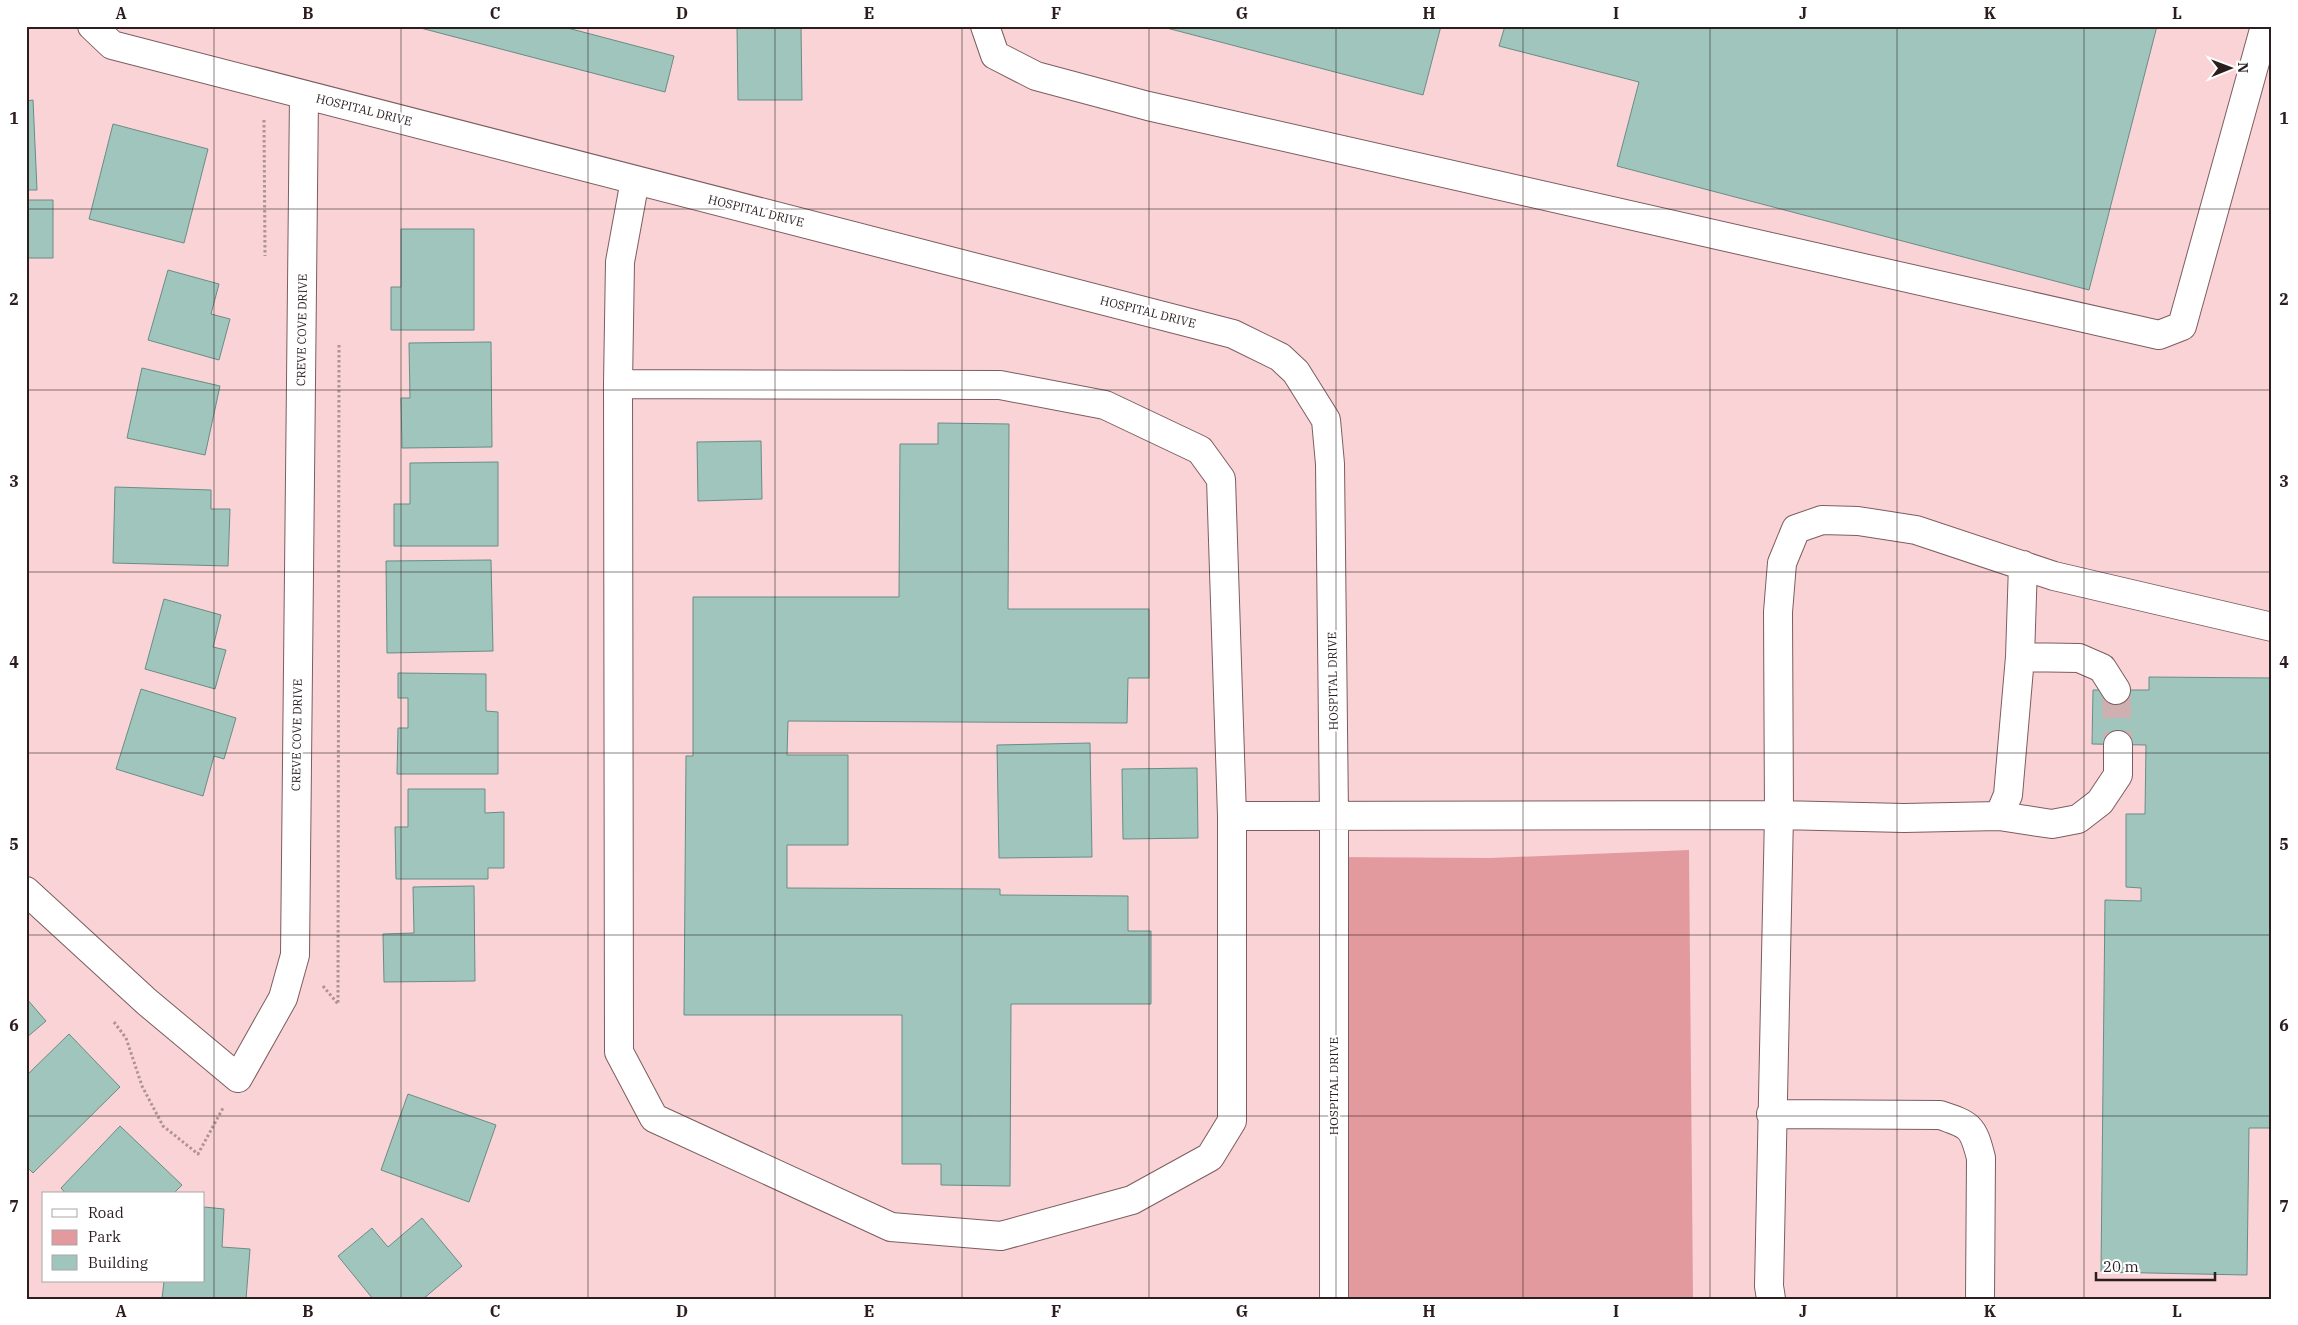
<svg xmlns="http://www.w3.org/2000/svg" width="2298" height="1325" font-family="'IBM Plex Serif',serif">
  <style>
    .green { fill: #e29a9f }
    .building { fill: #9fc5bd; stroke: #698d86 }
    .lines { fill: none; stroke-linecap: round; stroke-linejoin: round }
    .minor-tunnel { stroke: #d0afb1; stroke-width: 28; stroke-dasharray: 28 14; stroke-linecap: butt }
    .minor-casing { stroke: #7d5d5f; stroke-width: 30 }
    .path { stroke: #af9293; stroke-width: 3; stroke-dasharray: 2.5 2.5; stroke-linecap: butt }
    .minor { stroke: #fff; stroke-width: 28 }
    .grid { fill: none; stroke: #2c1e1f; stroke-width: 1; stroke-opacity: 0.55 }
    .labels { text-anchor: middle; stroke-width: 4.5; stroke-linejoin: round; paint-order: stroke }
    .street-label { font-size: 12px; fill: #2c1e1f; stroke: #fff }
    .neatline { fill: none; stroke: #2c1e1f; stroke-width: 2 }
    .grid-label { font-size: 16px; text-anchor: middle; font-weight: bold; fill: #2c1e1f }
  </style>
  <rect width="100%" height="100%" fill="#f9d3d5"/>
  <!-- green -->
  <path class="green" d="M 1689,850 L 1693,1299 L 1341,1299 L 1334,857 L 1490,858 Z"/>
  <!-- building -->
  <path class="building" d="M 413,26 L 560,26 L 674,56 L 665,92 Z
    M 737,26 L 801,26 L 802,100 L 738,100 Z
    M 1159,26 L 1441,26 L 1423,95 Z
    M 1505,26 L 2157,26 L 2089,290 L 1617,166 L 1639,82 L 1499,46 Z
    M 33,100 L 37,190 L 26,190 L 26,101 Z
    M 113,124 L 208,149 L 184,243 L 89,219 Z
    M 26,200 L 53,200 L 53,258 L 26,258 Z
    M 401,229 L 474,229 L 474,330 L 391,330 L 391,287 L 401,287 Z
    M 168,270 L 219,284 L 211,314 L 230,319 L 219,360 L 148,340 Z
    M 491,342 L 492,447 L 402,448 L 401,398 L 410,398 L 409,343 Z
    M 142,368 L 220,386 L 205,455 L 127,438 Z
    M 938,423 L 1009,424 L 1008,609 L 1149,609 L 1149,678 L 1128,678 L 1127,723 L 788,721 L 787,755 L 848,755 L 848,845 L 787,845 L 787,888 L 1000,889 L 1000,895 L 1128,896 L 1128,931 L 1151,931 L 1151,1004 L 1011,1004 L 1010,1186 L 941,1185 L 941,1164 L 902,1164 L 902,1015 L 684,1015 L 686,756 L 693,756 L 693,597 L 899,597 L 900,444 L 938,444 Z
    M 761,441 L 762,499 L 698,501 L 697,442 Z
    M 498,462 L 498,546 L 394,546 L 394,504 L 410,504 L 410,463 Z
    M 115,487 L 211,490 L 211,509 L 230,509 L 228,566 L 113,563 Z
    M 491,560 L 493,651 L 387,653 L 386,561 Z
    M 164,599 L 221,615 L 213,647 L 226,650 L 215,689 L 145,669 Z
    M 398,673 L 486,674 L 486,711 L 498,712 L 498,774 L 397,774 L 398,728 L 408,728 L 408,698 L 398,698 Z
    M 2149,677 L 2272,678 L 2272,1128 L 2249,1128 L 2247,1275 L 2101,1272 L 2105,900 L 2141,901 L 2141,888 L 2126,887 L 2126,814 L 2145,814 L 2146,745 L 2092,744 L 2093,690 L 2149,690 Z
    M 141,689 L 236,718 L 224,759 L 214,756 L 203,796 L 116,769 Z
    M 1090,743 L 1092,857 L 999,858 L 997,745 Z
    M 1197,768 L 1198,838 L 1123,839 L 1122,769 Z
    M 408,789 L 485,789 L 485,813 L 504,812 L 504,868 L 488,868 L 488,879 L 396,879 L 395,827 L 408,827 Z
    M 474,886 L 475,981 L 384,982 L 383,934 L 414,933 L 413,887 Z
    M 26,998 L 46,1021 L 26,1038 Z
    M 69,1034 L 120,1087 L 33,1173 L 26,1166 L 26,1076 Z
    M 408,1094 L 496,1125 L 469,1202 L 381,1170 Z
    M 120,1126 L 182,1185 L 173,1194 L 66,1194 L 61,1188 Z
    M 204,1207 L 224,1209 L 222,1247 L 250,1249 L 246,1299 L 162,1299 L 164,1281 L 204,1281 Z
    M 422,1218 L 462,1266 L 423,1299 L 373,1299 L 338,1256 L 372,1228 L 388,1247 Z"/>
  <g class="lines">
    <!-- minor-tunnel -->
    <path class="minor-tunnel" d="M 2116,690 L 2118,745"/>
    <defs>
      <path id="minor" d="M 92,26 L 112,45 L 1233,334 L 1280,357 L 1296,372 L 1326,420 L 1330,464 L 1334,815 L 1334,1299
        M 985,26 L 995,55 L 1036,76 L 1148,106 L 2159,335 L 2182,326 L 2265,26
        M 618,384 L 1000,385 L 1105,405 L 1200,450 L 1221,479 L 1232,816 L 1232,1121 L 1210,1157 L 1132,1200 L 1001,1236 L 891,1227 L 654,1118 L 619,1052 L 618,384 L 620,262 L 635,180
        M 2020,657 L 2079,658 L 2102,668 L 2116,690
        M 1232,816 L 1779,815 L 1904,818 L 1999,816 L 2008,795 L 2020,657 L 2023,565
        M 1999,816 L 2052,824 L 2078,819 L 2100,802 L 2118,775 L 2118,745
        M 26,891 L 147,1002 L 238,1078 L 283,998 L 295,955 L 304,95
        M 1771,1114 L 1940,1115 C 1970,1125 1973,1126 1981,1158 L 1980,1299
        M 1771,1299 L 1769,1286 L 1779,815 L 1778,612 L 1782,563 L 1796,529 L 1822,520 L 1858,521 L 1916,530 L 2054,576 L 2272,627"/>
    </defs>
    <!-- minor casing -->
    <use href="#minor" class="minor-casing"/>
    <!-- path -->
    <path class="path" d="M 264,120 L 265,256
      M 323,986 L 338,1004 L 339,344
      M 114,1022 L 126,1038 L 142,1086 L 163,1126 L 198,1154 L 223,1108"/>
    <!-- minor -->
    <use href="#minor" class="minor"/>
  </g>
  <!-- grid -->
  <path class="grid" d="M 214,26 L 214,1299M 401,26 L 401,1299M 588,26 L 588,1299M 775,26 L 775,1299M 962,26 L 962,1299M 1149,26 L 1149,1299M 1336,26 L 1336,1299M 1523,26 L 1523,1299M 1710,26 L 1710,1299M 1897,26 L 1897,1299M 2084,26 L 2084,1299M 26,209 L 2272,209M 26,390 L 2272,390M 26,572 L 2272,572M 26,753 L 2272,753M 26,935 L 2272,935M 26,1116 L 2272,1116"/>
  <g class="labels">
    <!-- street labels -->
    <g class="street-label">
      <text transform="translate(364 110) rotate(14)" y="4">HOSPITAL DRIVE</text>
      <text transform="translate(756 211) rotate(14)" y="4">HOSPITAL DRIVE</text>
      <text transform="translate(1148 312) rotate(14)" y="4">HOSPITAL DRIVE</text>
      <text transform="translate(302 330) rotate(-89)" y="4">CREVE COVE DRIVE</text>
      <text transform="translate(1333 681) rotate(-91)" y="4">HOSPITAL DRIVE</text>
      <text transform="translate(297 735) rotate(-89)" y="4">CREVE COVE DRIVE</text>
      <text transform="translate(1334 1086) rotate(-90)" y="4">HOSPITAL DRIVE</text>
    </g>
  </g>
  <!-- border -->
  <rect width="2298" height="1325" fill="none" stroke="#ffffff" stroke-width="55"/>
  <!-- legend -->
  <rect x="42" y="1192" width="162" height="90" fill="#ffffff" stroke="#aba5a5"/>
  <rect x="52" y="1209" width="25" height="8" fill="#ffffff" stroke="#aba5a5"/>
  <text x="88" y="1218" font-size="15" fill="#2c1e1f">Road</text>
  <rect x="52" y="1230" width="25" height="15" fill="#e29a9f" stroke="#aba5a5"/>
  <text x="88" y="1242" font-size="15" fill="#2c1e1f">Park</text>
  <rect x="52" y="1255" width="25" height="15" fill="#9fc5bd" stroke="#aba5a5"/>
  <text x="88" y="1268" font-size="15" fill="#2c1e1f">Building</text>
  <!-- north arrow -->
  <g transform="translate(2230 68) rotate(89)" stroke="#ffffff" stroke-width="4" paint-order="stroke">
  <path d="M0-4L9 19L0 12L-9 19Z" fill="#2c1e1f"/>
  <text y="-8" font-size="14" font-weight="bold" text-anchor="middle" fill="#2c1e1f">N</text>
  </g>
  <!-- scale -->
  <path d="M2096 1272v8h119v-8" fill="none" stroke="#2c1e1f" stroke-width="2.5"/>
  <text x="2103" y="1272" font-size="15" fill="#2c1e1f" stroke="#ffffff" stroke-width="4" paint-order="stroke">20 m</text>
  <rect x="28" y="28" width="2242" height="1270" class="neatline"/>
  <g class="grid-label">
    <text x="121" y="19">A</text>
    <text x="308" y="19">B</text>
    <text x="495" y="19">C</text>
    <text x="682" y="19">D</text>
    <text x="869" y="19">E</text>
    <text x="1056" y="19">F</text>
    <text x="1242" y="19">G</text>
    <text x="1429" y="19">H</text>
    <text x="1616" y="19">I</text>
    <text x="1803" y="19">J</text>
    <text x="1990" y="19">K</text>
    <text x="2177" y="19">L</text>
    <text x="14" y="124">1</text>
    <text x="2284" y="124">1</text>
    <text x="14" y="305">2</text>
    <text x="2284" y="305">2</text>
    <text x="14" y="487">3</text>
    <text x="2284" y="487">3</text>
    <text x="14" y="668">4</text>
    <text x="2284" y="668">4</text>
    <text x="14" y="850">5</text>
    <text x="2284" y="850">5</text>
    <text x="14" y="1031">6</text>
    <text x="2284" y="1031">6</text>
    <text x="14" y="1212">7</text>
    <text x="2284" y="1212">7</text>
    <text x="121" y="1317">A</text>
    <text x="308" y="1317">B</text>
    <text x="495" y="1317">C</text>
    <text x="682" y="1317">D</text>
    <text x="869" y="1317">E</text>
    <text x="1056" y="1317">F</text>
    <text x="1242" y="1317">G</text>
    <text x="1429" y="1317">H</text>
    <text x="1616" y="1317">I</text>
    <text x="1803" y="1317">J</text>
    <text x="1990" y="1317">K</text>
    <text x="2177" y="1317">L</text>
  </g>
</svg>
